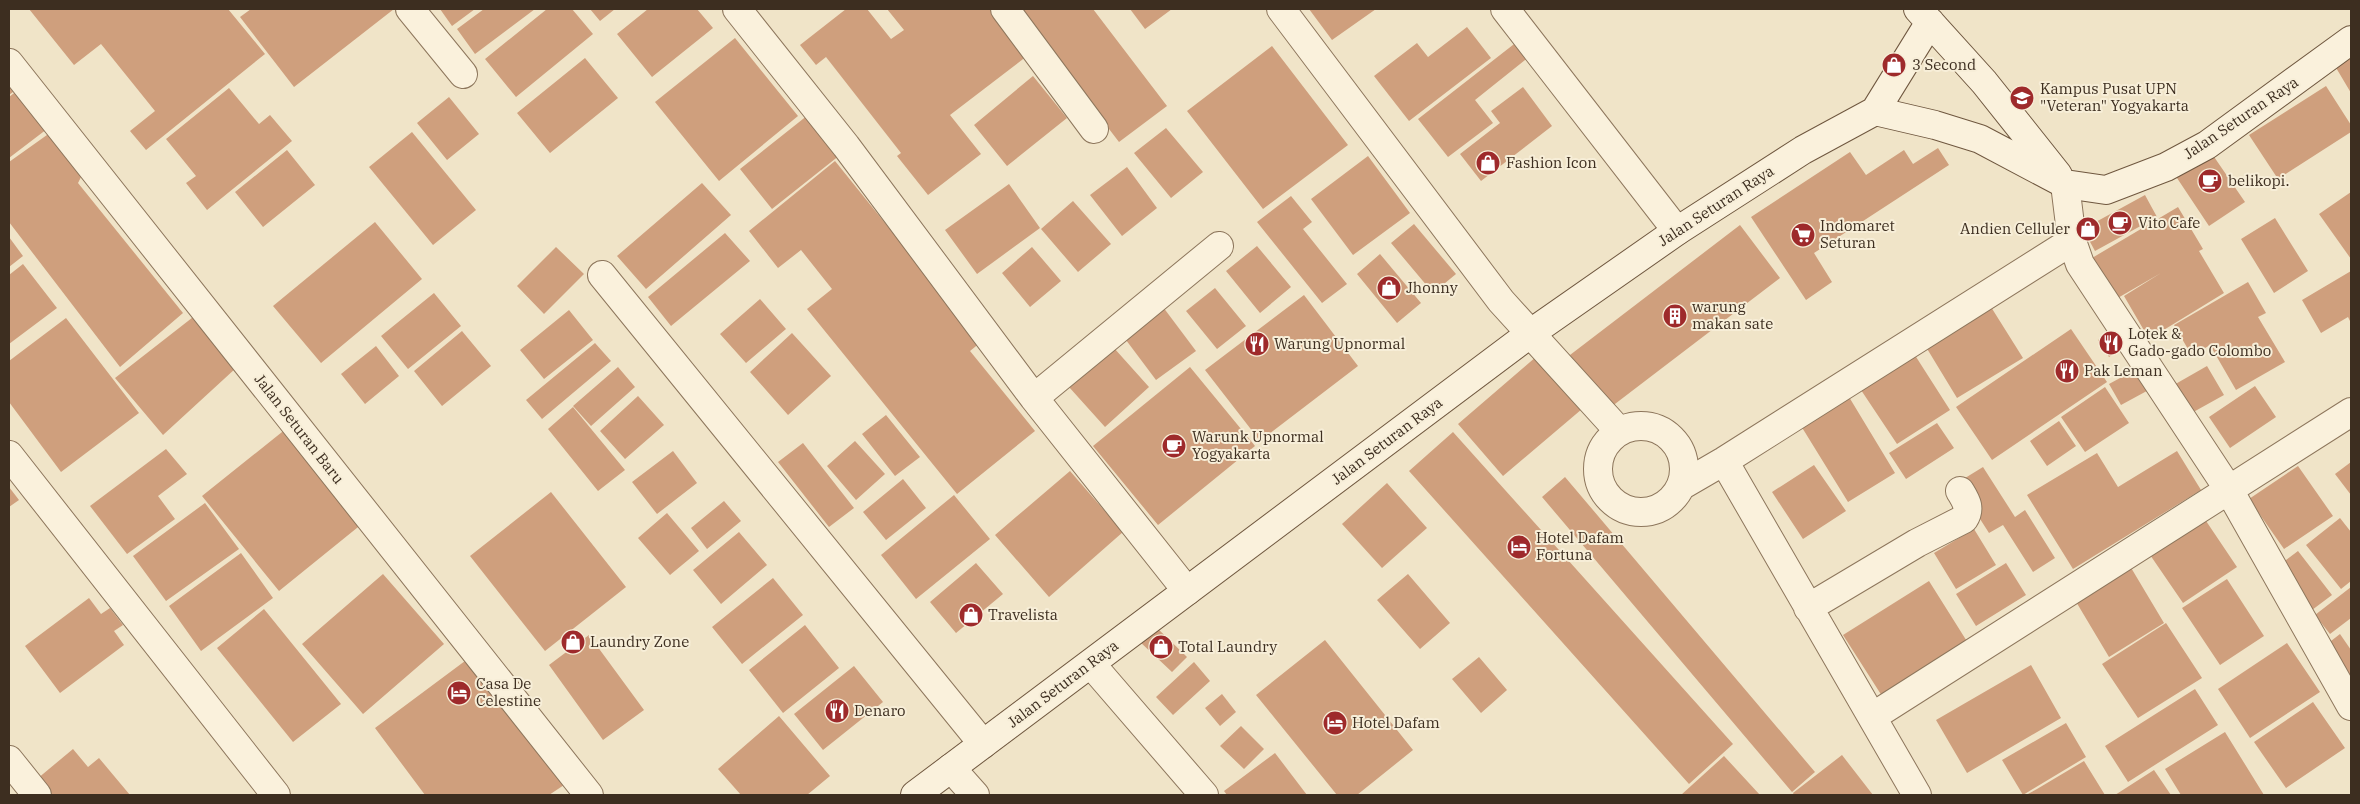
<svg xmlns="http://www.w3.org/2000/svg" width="2360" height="804" font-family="'IBM Plex Serif',serif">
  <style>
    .building { fill: #cf9f7d }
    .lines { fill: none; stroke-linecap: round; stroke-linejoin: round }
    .street-casing { stroke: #8d765c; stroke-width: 30 }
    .secondary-casing { stroke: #6f573f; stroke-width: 30 }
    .street { stroke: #faf1dc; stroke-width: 28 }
    .secondary { stroke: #faf1dc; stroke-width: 28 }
    .labels { text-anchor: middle; stroke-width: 4; stroke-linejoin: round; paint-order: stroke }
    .poi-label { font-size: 15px; fill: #3d2e20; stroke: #f7eed8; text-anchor: start }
    .street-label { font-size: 15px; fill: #3d2e20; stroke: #f7eed8 }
  </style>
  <rect width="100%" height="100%" fill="#f0e4c8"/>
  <!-- building -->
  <path class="building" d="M 29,9 L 228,9 L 265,54 L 146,150 L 130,131 L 155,111 L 101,44 L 74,65 Z
    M 251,9 L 394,9 L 294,87 L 240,17 Z
    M 440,9 L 475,9 L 452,26 Z
    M 484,9 L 535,9 L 475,54 L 457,29 Z
    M 547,9 L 572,9 L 593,34 L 516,97 L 485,59 Z
    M 590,9 L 615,9 L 600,21 Z
    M 648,9 L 697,9 L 713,28 L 652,77 L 617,34 Z
    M 846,9 L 867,9 L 891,39 L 904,30 L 887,9 L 991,9 L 1027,56 L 950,115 L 981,154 L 928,195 L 897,156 L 901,153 L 826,57 L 816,65 L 800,45 Z
    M 1017,9 L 1093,9 L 1167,106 L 1119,142 Z
    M 1130,9 L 1172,9 L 1145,29 Z
    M 1309,9 L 1376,9 L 1332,40 Z
    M 1467,27 L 1491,58 L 1409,121 L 1374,76 L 1417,43 L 1428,57 Z
    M 735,38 L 798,116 L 719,181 L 655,102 Z
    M 1518,41 L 1530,56 L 1475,100 L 1493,123 L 1448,157 L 1418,119 Z
    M 1272,46 L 1348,145 L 1263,209 L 1187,111 Z
    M 2351,56 L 2351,93 L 2335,66 Z
    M 585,58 L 618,98 L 550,153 L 517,113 Z
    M 1033,76 L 1067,118 L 1007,166 L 974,125 Z
    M 9,78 L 17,89 L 9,95 Z
    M 2326,86 L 2351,125 L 2351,132 L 2278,179 L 2249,135 Z
    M 1523,87 L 1552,126 L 1481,181 L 1460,154 L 1500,123 L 1491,111 Z
    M 229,88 L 259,124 L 270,115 L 292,141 L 207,210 L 186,183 L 196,176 L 166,139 Z
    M 18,90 L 47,129 L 9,158 L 9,97 Z
    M 449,97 L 479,134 L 447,160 L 417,123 Z
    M 808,115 L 840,155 L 772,209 L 740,169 Z
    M 1166,128 L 1203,172 L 1171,198 L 1134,153 Z
    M 54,130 L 84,171 L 78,183 L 183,313 L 120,367 L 9,222 L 9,162 Z
    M 412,132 L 476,210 L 433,245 L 369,167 Z
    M 1938,148 L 1949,165 L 1814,253 L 1832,282 L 1806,300 L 1751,217 L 1850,152 L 1866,175 L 1904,150 L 1913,164 Z
    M 2208,148 L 2245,202 L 2209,226 L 2173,172 Z
    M 287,150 L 315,185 L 263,227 L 235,192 Z
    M 1368,156 L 1410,213 L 1353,255 L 1311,199 Z
    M 835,161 L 981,342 L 970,351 L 1035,431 L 957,494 L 807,309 L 832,289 L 801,250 L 778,268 L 749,231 Z
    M 1127,167 L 1157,208 L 1122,236 L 1090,195 Z
    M 702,183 L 731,215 L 646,289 L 617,256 Z
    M 1009,184 L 1040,228 L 977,274 L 945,230 Z
    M 2351,192 L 2351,259 L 2319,214 Z
    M 2145,195 L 2157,217 L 2095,251 L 2083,229 Z
    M 1291,196 L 1312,222 L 1303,229 L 1347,284 L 1322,303 L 1257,222 Z
    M 1073,201 L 1111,244 L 1078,272 L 1041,229 Z
    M 2178,207 L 2203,249 L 2199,251 L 2224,293 L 2149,339 L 2124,296 L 2161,273 L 2116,299 L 2092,258 Z
    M 2275,218 L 2308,271 L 2274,293 L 2241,239 Z
    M 375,222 L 422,279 L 321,363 L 273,306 Z
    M 1414,224 L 1456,274 L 1433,293 L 1391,243 Z
    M 1740,225 L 1780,278 L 1611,407 L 1570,355 Z
    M 725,233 L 750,261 L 671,326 L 648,297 Z
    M 9,237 L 23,256 L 9,267 Z
    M 1257,246 L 1291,287 L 1260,313 L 1226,271 Z
    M 556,247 L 584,274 L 544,314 L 517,286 Z
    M 1032,247 L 1061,281 L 1030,307 L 1002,273 Z
    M 1380,254 L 1421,303 L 1397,323 L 1357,274 Z
    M 23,264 L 57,308 L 9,344 L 9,275 Z
    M 2351,271 L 2351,323 L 2348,317 L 2321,333 L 2302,300 Z
    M 2248,282 L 2266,313 L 2258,317 L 2285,362 L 2236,390 L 2210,345 L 2192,356 L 2174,325 Z
    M 1215,288 L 1246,326 L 1217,349 L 1186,311 Z
    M 434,293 L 461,326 L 408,369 L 381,336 Z
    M 1304,295 L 1358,366 L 1260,441 L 1205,370 Z
    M 760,299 L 786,329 L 746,363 L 720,334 Z
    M 1160,303 L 1196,351 L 1156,380 L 1120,332 Z
    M 1991,307 L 2023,358 L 1957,398 L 1926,347 Z
    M 569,310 L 593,340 L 544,379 L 520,350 Z
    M 197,314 L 236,368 L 163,435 L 115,378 Z
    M 66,318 L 139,413 L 61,472 L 9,402 L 9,361 Z
    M 2071,329 L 2107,382 L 1992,460 L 1956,407 Z
    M 2114,329 L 2125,346 L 2109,357 L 2098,340 Z
    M 462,331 L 491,366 L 442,406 L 414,371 Z
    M 792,333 L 831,376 L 788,415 L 750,372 Z
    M 595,343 L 611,361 L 542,419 L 526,400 Z
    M 376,346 L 399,376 L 365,404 L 341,374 Z
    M 1114,348 L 1149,387 L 1105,427 L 1069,387 Z
    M 1911,349 L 1950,410 L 1897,444 L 1857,384 Z
    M 1537,356 L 1582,409 L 1503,476 L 1458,424 Z
    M 2144,365 L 2156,386 L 2121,405 L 2109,384 Z
    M 2207,366 L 2224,395 L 2188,415 L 2172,386 Z
    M 618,367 L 635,387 L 591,426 L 573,406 Z
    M 1190,367 L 1255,446 L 1158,525 L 1093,446 Z
    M 2255,386 L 2276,417 L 2230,448 L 2209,417 Z
    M 2105,387 L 2129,423 L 2085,452 L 2061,417 Z
    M 1846,392 L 1895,473 L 1848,502 L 1798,421 Z
    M 638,396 L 664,425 L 625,459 L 600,431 Z
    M 573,407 L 625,470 L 598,491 L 548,429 Z
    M 886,415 L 920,457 L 895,476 L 862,434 Z
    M 2059,421 L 2076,446 L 2047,466 L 2030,441 Z
    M 1937,423 L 1954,448 L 1906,479 L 1889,453 Z
    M 292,424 L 368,519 L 279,591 L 202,496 Z
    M 1453,432 L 1733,744 L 1689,784 L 1409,471 Z
    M 855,441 L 885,474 L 856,500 L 827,466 Z
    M 803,443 L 854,508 L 829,527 L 778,462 Z
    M 166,449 L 187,474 L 158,496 L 175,519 L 127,554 L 90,506 Z
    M 673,451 L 697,483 L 657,514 L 632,482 Z
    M 2177,451 L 2201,490 L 2073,569 L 2027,495 L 2097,453 L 2118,487 Z
    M 2351,462 L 2351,495 L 2335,474 Z
    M 1814,465 L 1846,511 L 1803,539 L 1772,492 Z
    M 2298,466 L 2333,516 L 2284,549 L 2249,499 Z
    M 1983,467 L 2015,517 L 2025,510 L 2055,558 L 2033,572 L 2003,525 L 1989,533 L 1957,483 Z
    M 1070,471 L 1123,532 L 1049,597 L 995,535 Z
    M 1565,477 L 1815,772 L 1792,792 L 1542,497 Z
    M 903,479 L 926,508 L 886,540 L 863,512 Z
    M 1387,483 L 1427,528 L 1382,568 L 1342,524 Z
    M 9,487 L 19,500 L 9,507 Z
    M 551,492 L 626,587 L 545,651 L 470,556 Z
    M 954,495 L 990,539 L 916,599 L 881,555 Z
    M 724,501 L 741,521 L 707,549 L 691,528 Z
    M 205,503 L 239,549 L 166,601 L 133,556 Z
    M 2200,512 L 2237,567 L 2183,603 L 2146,549 Z
    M 667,513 L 699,551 L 670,575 L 638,538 Z
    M 2340,518 L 2351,532 L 2351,581 L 2341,589 L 2306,545 Z
    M 1974,529 L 1996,565 L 1956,589 L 1934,553 Z
    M 739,532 L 767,565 L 721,604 L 693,570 Z
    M 2298,551 L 2332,595 L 2312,610 L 2278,566 Z
    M 241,553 L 273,598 L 201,651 L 169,606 Z
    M 2127,561 L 2164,623 L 2109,657 L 2072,595 Z
    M 976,563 L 1003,594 L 956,633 L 930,602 Z
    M 2006,563 L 2026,595 L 1976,626 L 1956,594 Z
    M 383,574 L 444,644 L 363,714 L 302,644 Z
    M 1408,574 L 1450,623 L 1420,649 L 1377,600 Z
    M 773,578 L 803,615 L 742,664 L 712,627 Z
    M 2227,579 L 2264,636 L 2220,665 L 2182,608 Z
    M 1929,581 L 1968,643 L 1882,696 L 1843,635 Z
    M 2351,587 L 2351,618 L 2330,634 L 2315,615 Z
    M 89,598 L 101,614 L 110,608 L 123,625 L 114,631 L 124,645 L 60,693 L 25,646 Z
    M 264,609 L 341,704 L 293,742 L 217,648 Z
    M 2166,623 L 2202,678 L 2138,718 L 2102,664 Z
    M 805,625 L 839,668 L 783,713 L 749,670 Z
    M 1154,625 L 1187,657 L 1172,672 L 1139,641 Z
    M 2340,634 L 2351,650 L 2351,677 L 2346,680 L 2322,648 Z
    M 589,635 L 644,710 L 603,740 L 549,665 Z
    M 1325,640 L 1413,750 L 1357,795 L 1337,795 L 1256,695 Z
    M 2287,643 L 2320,692 L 2250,738 L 2218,689 Z
    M 1479,657 L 1507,690 L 1481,713 L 1452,679 Z
    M 469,658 L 564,785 L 549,795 L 425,795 L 375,728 Z
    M 1194,662 L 1210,681 L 1173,715 L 1156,697 Z
    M 2031,665 L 2061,718 L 1967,773 L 1936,720 Z
    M 854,666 L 883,702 L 823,750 L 794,714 Z
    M 2195,689 L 2218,725 L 2128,782 L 2105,746 Z
    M 1222,694 L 1236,712 L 1220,726 L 1205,708 Z
    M 2313,702 L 2345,748 L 2286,788 L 2254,742 Z
    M 779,716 L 830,776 L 807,795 L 741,795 L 718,769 Z
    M 2066,723 L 2086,757 L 2023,795 L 2002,760 Z
    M 1241,726 L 1264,749 L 1244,769 L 1220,746 Z
    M 2225,732 L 2264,795 L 2181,795 L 2165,769 Z
    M 73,749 L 88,767 L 99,758 L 130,795 L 50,795 L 37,779 Z
    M 1275,753 L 1307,795 L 1227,795 L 1224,791 Z
    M 1842,755 L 1873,795 L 1794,795 L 1793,793 Z
    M 1724,756 L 1760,795 L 1681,795 Z
    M 2084,761 L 2105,795 L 2026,795 L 2037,789 Z
    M 2154,770 L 2171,795 L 2115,795 Z"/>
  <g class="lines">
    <defs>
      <path id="street" d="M 410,9 L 463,74
        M 737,9 L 846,146 L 1034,398 L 1187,591
        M 1005,9 L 1094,129
        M 1281,9 L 1501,301 L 1619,431
        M 1505,9 L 1677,231
        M 9,63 L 589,795
        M 2065,184 L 2072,241 L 2080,264 L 2229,490 L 2351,706
        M 602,275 L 983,744
        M 1034,398 L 1219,246
        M1598 469a43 43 0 1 1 86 0a43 43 0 1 1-86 0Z
        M 9,455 L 276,795
        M 1724,461 L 1917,795
        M 1681,486 L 1724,461 L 2072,241
        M 1808,608 L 1917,543 L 1964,519 C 1971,508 1966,501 1960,491
        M 1091,664 L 1204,795
        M 1872,717 L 2351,412
        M 9,760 L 37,795
        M 951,768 L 975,795"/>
      <path id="secondary" d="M 1918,9 L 1984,82 L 2058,175
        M 1930,22 L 1875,111 L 1935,125 L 1980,139 L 2065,184 L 2106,190 L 2166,167 L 2207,145 L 2351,40
        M 915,795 L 1531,333 L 1677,231 L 1803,150 L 1875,111"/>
    </defs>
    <!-- street casing -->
    <use href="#street" class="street-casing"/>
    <!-- secondary casing -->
    <use href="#secondary" class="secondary-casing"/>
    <!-- street -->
    <use href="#street" class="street"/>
    <!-- secondary -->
    <use href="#secondary" class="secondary"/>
  </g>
  <!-- icons -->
  <defs>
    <symbol id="shop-disc" viewBox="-11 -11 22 22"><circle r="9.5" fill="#9e2a2b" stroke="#f7eed8"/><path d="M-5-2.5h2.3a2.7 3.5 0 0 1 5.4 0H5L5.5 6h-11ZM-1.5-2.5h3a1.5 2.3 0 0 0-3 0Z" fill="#fff"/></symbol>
    <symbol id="university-disc" viewBox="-11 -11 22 22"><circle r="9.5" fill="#9e2a2b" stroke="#f7eed8"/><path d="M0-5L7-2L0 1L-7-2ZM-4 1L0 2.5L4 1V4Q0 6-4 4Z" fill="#fff"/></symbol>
    <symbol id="cafe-disc" viewBox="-11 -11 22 22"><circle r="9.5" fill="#9e2a2b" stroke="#f7eed8"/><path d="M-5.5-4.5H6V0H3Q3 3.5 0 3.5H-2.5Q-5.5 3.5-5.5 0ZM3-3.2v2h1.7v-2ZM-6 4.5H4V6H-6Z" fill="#fff"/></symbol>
    <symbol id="supermarket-disc" viewBox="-11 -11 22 22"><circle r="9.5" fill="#9e2a2b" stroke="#f7eed8"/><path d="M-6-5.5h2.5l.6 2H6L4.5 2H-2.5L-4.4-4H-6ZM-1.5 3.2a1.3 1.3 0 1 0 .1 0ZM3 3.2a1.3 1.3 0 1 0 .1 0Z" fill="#fff"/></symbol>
    <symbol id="building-disc" viewBox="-11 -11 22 22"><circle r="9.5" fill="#9e2a2b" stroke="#f7eed8"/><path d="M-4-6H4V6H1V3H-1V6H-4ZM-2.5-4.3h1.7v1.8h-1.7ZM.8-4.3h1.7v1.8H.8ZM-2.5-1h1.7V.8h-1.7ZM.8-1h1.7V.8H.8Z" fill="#fff"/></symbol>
    <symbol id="restaurant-disc" viewBox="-11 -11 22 22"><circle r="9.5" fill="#9e2a2b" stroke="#f7eed8"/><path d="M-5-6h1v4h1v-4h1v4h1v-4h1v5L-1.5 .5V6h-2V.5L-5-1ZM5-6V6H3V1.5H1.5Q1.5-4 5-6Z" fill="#fff"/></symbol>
    <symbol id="hotel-disc" viewBox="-11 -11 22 22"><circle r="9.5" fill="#9e2a2b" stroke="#f7eed8"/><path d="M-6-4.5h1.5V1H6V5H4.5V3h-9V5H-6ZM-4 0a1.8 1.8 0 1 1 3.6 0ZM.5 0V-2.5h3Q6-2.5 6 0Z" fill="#fff"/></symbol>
  </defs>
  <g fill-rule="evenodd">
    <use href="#shop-disc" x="1880" y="51" width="28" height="28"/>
    <use href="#university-disc" x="2008" y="84" width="28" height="28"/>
    <use href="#shop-disc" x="1474" y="149" width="28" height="28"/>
    <use href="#cafe-disc" x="2196" y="167" width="28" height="28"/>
    <use href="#cafe-disc" x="2106" y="209" width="28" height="28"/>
    <use href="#shop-disc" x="2074" y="215" width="28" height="28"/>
    <use href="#supermarket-disc" x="1789" y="221" width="28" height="28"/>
    <use href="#shop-disc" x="1375" y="274" width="28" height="28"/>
    <use href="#building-disc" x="1661" y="302" width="28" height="28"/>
    <use href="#restaurant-disc" x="2097" y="329" width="28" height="28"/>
    <use href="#restaurant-disc" x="1243" y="330" width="28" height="28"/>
    <use href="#restaurant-disc" x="2053" y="357" width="28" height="28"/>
    <use href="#cafe-disc" x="1160" y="432" width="28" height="28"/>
    <use href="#hotel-disc" x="1505" y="533" width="28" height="28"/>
    <use href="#shop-disc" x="957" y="601" width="28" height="28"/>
    <use href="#shop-disc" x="559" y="628" width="28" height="28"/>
    <use href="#shop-disc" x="1147" y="633" width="28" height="28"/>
    <use href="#hotel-disc" x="445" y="679" width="28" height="28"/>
    <use href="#restaurant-disc" x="823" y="697" width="28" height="28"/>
    <use href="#hotel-disc" x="1321" y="709" width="28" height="28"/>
  </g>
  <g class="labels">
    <!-- poi labels -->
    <g class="poi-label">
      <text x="1912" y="70">3 Second</text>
      <text x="2040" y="94">Kampus Pusat UPN<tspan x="2040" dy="17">"Veteran" Yogyakarta</tspan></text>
      <text x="1506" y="168">Fashion Icon</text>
      <text x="2228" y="186">belikopi.</text>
      <text x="2138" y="228">Vito Cafe</text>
      <text x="1820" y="231">Indomaret<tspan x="1820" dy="17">Seturan</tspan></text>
      <text x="2070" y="234" text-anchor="end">Andien Celluler</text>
      <text x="1406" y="293">Jhonny</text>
      <text x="1692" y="312">warung<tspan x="1692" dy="17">makan sate</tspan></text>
      <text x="2128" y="339">Lotek &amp;<tspan x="2128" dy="17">Gado-gado Colombo</tspan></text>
      <text x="1274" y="349">Warung Upnormal</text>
      <text x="2084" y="376">Pak Leman</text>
      <text x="1192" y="442">Warunk Upnormal<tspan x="1192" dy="17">Yogyakarta</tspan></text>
      <text x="1536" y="543">Hotel Dafam<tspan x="1536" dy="17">Fortuna</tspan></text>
      <text x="988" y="620">Travelista</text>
      <text x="590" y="647">Laundry Zone</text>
      <text x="1178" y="652">Total Laundry</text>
      <text x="476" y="689">Casa De<tspan x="476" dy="17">Celestine</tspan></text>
      <text x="854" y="716">Denaro</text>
      <text x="1352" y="728">Hotel Dafam</text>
    </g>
    <!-- street labels -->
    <g class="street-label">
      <text transform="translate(2241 118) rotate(-34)" y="5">Jalan Seturan Raya</text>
      <text transform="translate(1716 206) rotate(-33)" y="5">Jalan Seturan Raya</text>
      <text transform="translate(299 429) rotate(52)" y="5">Jalan Seturan Baru</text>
      <text transform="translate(1387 441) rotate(-37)" y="5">Jalan Seturan Raya</text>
      <text transform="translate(1063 684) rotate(-37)" y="5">Jalan Seturan Raya</text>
    </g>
  </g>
  <!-- border -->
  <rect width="2360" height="804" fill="none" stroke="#3d2e20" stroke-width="20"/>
</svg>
